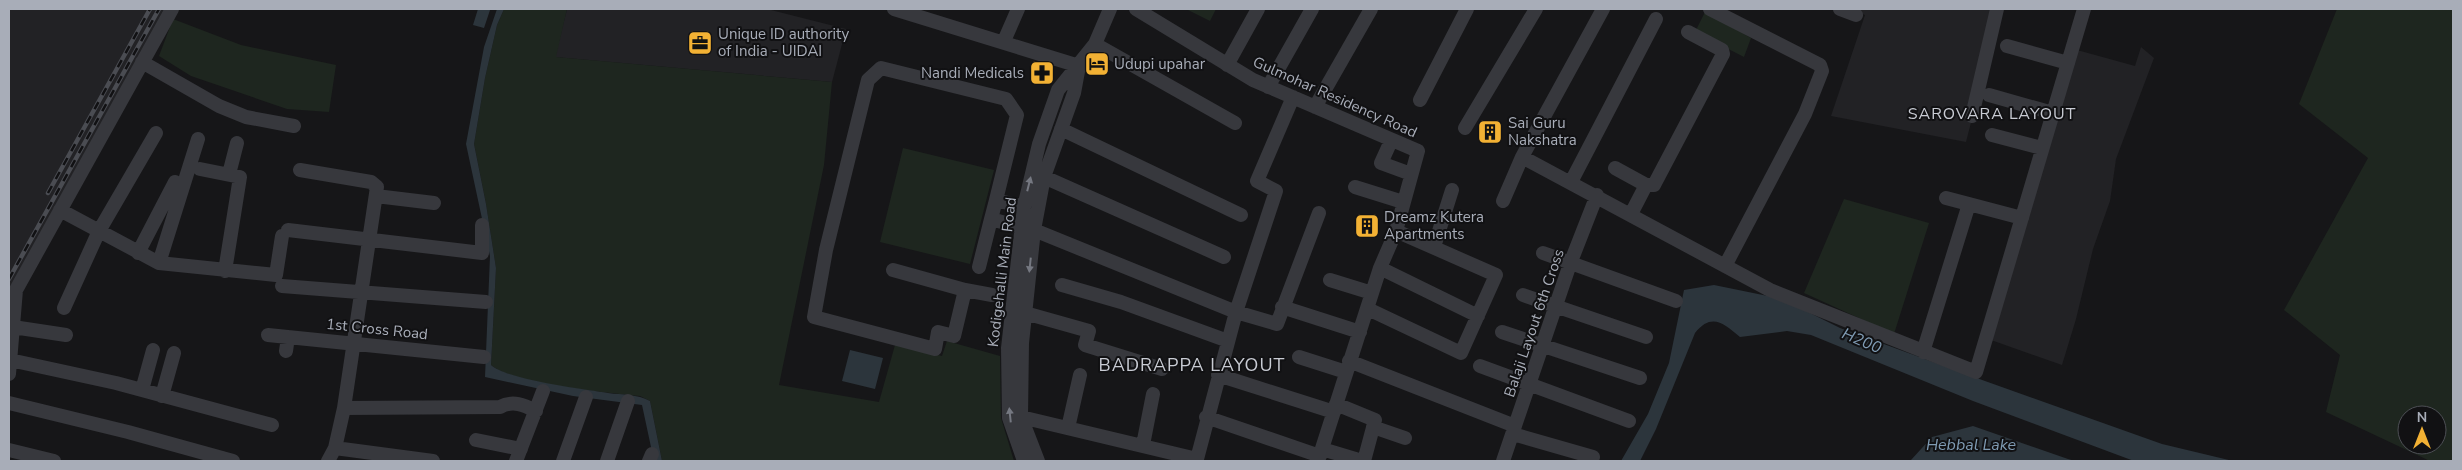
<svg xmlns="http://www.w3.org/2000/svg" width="2462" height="470" font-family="'Nunito Sans',sans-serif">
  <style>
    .built { fill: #222225 }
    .green { fill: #1e261f; fill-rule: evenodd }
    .water { fill: #2c353c }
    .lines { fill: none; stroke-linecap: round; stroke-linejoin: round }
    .minor { stroke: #37383d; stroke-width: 14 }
    .rail-casing { stroke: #4a4c52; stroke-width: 4.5 }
    .rail { stroke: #111113; stroke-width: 2.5; stroke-dasharray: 8; stroke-linecap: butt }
    .oneway { fill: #757881 }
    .labels { text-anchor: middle; stroke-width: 4; stroke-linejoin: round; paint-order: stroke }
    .poi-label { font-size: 15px; fill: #a8adb8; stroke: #111113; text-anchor: start }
    .street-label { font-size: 15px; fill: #a8adb8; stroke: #111113 }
    .neighbourhood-label { font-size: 16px; letter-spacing: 1px; fill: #c9ccd4; stroke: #111113 }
    .water-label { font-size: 16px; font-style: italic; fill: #7f9bb3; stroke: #111113 }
    .quarter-label { font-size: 18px; letter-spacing: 1px; fill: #c9ccd4; stroke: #111113 }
  </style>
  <rect width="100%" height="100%" fill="#161618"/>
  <!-- built -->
  <path class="built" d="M 9,9 L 164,9 L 9,290 Z
    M 567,9 L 767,9 L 846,29 L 832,82 L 555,57 Z
    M 1850,9 L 2000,9 L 1966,142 L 1831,116 L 1865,15 Z
    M 2141,47 L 2154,58 L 2116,159 L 2110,201 L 2093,249 L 2076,319 L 2062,365 L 1991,340 L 2077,50 L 2135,66 Z"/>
  <!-- green -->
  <path class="green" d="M 504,9 L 567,9 L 556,57 L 832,82 L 824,165 L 779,385 L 879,402 L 895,345 L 942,356 L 947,341 L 1000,356 L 1001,418 L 1014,461 L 662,461 L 650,401 L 640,396 C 610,393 512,384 491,365 L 496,268 L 486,204 L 474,144 L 485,78 L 497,25 Z
    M 1186,9 L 1216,9 L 1210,21 Z
    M 2337,9 L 2453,9 L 2453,461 L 2430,461 L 2326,412 L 2340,355 L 2284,310 L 2368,158 L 2299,104 ZM 2407,415 L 2437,415 L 2437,445 L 2407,445 Z
    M 1705,12 L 1751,38 L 1744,57 L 1695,32 Z
    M 173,19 L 241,45 L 336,65 L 329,112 L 287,109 L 191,76 L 159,56 Z
    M 903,148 L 994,170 L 970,264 L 880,242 Z
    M 1844,199 L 1929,223 L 1894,334 L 1804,293 Z"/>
  <!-- water -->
  <path class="water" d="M 478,9 L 490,10 L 484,28 L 473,25 Z
    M 497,9 L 504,9 L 497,25 L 485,78 L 474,144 L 486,204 L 496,268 L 491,365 C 508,380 583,389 608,393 C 623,395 637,394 650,401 L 662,461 L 654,461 L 642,405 L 573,396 L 485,377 L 490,256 L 466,144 L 484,47 Z
    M 1714,285 L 1782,299 L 1840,328 L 1985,381 L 2162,444 L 2233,461 L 2134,461 L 1973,401 L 1811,335 L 1787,331 L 1740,337 C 1724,324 1712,312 1695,333 L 1656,429 L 1640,461 L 1621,461 L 1648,414 L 1669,363 L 1684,290 Z
    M 850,350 L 883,358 L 875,389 L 842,381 Z
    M 1973,426 L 2068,459 L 2075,461 L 1911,460 L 1932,437 Z"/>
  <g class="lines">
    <!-- minor -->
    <path class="minor" d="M 894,9 L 1079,66
      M 1136,9 L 1253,80 L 1418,151 L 1396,231 L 1380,268 L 1318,461
      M 1710,9 L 1820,65 L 1822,71 L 1805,114 L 1725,266
      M 1840,9 L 1856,15
      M 1004,41 L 1018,9
      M 1095,44 L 1235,123
      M 2007,46 L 2068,63
      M 142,62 L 219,106 L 246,117 L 294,126
      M 1227,65 L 1258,9
      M 1268,87 L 1312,9
      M 1989,95 L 2053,113
      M 1420,100 L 1467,9
      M 1315,107 L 1371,9
      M 1972,116 L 1997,9
      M 1465,128 L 1536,9
      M 1061,129 L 1241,215
      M 1992,135 L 2042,148
      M 1391,141 L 1381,163 L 1411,174
      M 1522,157 L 1770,290 L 1976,372 L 2084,9
      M 1615,168 L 1646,185
      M 200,169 L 240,177 L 225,271
      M 300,170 L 371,182 L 377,187 L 344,408 L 335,448 L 328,461
      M 229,174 L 237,143
      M 1044,177 L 1224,257
      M 1571,182 L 1656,19
      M 1355,187 L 1403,202
      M 376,196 L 434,203
      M 1946,198 L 2022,218
      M 1503,201 L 1522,157 L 1603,9
      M 60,210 L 159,263 L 276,275 L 282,236
      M 1631,214 L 1646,185 L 1654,185 L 1723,54 L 1722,50 L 1688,32
      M 1020,227 L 991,219 L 996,200 L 1024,207
      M 288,230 L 482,253 L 482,225
      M 1034,230 L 1236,312 L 1277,324 L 1319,213
      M 1434,247 L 1452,190
      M 138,253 L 175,182
      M 1543,253 L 1676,301
      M 159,263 L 198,139
      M 979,267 L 991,219
      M 1380,268 L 1478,316
      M 893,270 L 965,290
      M 1330,280 L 1372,293
      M 1062,285 L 1121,302 L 1228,341
      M 282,286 L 486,302
      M 992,295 L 965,290 L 954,336 L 938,332 L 935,349 L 814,317 L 826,250 L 868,80 L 881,68 L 1006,99 L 1017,115 L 996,200
      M 1523,295 L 1646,337
      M 1282,307 L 1360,332
      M 64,308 L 99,231 L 156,133
      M 1368,309 L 1461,353 L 1496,275 L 1396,231
      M 1025,313 L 1089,331 L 1085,345 L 1162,369
      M 13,327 L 66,335
      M 1502,332 L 1640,378
      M 268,335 L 484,357
      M 286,351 L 288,337
      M 1923,352 L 1969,204
      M 1299,357 L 1346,372
      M 10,360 L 116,383 L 272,425
      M 1349,361 L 1515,426
      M 1480,366 L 1629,421
      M 9,374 L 16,290 L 172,9
      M 1218,375 L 1334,412
      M 142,390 L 153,350
      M 162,396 L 174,353
      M 9,403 L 128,432 L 233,461
      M 1336,404 L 1375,420 L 1364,461
      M 344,408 L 500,407 C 513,400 524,405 536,411
      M 1021,417 L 1197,459 L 1236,312 L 1276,191 L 1257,181 L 1293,97
      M 1206,417 L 1320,456
      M 1373,427 L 1405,438
      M 1068,428 L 1080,375
      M 1513,434 L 1593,457
      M 476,440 L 521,449
      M 1143,445 L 1153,394
      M 335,448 L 433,461
      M 1322,449 L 1362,461
      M 9,450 L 54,461
      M 516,461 L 543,391
      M 563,461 L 586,397
      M 607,461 L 628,401
      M 649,461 L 652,454
      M 1024,461 L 1009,418 L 1008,348 L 1024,207 L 1039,144 L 1058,90 L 1095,44 L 1110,9
      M 1038,461 L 1021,417 L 1022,343 L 1034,230 L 1044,177 L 1074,93 L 1079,66
      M 1503,461 L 1570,264 L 1597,195"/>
    <defs>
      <path id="rail" d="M 48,193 L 150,9
        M 9,279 L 159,9"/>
    </defs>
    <!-- rail casing -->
    <use href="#rail" class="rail-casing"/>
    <!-- rail -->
    <use href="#rail" class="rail"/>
  </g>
  <!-- one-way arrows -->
  <defs><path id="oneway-solid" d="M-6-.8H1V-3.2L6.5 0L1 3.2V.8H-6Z" transform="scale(1.25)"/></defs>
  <g class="oneway">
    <use href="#oneway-solid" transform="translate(1029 184) rotate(-76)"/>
    <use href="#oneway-solid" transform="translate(1030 265) rotate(96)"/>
    <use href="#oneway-solid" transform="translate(1010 415) rotate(-96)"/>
  </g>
  <!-- icons -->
  <defs>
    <symbol id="office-square" viewBox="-11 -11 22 22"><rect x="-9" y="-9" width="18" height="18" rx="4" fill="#f2b134" stroke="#111113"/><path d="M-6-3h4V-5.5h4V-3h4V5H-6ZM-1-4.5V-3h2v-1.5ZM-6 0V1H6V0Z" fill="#111"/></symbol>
    <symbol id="hotel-square" viewBox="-11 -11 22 22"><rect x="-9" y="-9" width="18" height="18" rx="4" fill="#f2b134" stroke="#111113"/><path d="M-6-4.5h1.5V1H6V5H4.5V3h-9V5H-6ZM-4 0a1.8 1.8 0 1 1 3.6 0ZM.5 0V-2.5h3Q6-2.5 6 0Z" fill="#111"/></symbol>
    <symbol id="pharmacy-square" viewBox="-11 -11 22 22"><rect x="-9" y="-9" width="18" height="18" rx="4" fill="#f2b134" stroke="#111113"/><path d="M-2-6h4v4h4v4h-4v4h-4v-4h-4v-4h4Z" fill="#111"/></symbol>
    <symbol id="building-square" viewBox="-11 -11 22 22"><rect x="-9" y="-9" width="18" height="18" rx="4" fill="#f2b134" stroke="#111113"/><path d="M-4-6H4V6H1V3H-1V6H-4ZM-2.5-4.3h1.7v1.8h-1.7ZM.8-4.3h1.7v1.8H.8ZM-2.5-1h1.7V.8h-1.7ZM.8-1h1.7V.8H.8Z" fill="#111"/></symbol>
  </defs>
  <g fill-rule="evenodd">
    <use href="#office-square" x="686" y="29" width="28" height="28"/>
    <use href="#hotel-square" x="1083" y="50" width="28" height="28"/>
    <use href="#pharmacy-square" x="1028" y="59" width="28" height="28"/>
    <use href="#building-square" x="1476" y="118" width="28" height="28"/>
    <use href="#building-square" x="1353" y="212" width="28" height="28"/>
  </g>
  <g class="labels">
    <!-- poi labels -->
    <g class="poi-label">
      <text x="718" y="39">Unique ID authority<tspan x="718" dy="17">of India - UIDAI</tspan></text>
      <text x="1114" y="69">Udupi upahar</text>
      <text x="1024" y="78" text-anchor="end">Nandi Medicals</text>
      <text x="1508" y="128">Sai Guru<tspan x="1508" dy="17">Nakshatra</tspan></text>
      <text x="1384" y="222">Dreamz Kutera<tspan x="1384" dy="17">Apartments</tspan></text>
    </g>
    <!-- street labels -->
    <g class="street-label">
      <text transform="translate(1335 97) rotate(24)" y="5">Gulmohar Residency Road</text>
      <text transform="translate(1002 272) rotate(-83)" y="5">Kodigehalli Main Road</text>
      <text transform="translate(1534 323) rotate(-71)" y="5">Balaji Layout 6th Cross</text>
      <text transform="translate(377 329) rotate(6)" y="5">1st Cross Road</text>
    </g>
    <!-- neighbourhood labels -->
    <g class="neighbourhood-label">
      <text x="1992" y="119">SAROVARA LAYOUT</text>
    </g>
    <!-- water labels -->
    <g class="water-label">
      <text transform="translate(1862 340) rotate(23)" y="6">H200</text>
      <text x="1971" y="450">Hebbal Lake</text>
    </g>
    <!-- quarter labels -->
    <g class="quarter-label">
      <text x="1192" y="371">BADRAPPA LAYOUT</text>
    </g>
  </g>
  <!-- border -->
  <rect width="2462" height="470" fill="none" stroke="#a8adb8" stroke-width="20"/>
  <!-- north arrow -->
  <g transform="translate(2422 430)"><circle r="24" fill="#111113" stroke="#4d4f55"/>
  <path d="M0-4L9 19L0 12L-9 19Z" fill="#f2b134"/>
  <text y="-8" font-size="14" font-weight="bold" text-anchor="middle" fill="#a8adb8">N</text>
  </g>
</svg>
